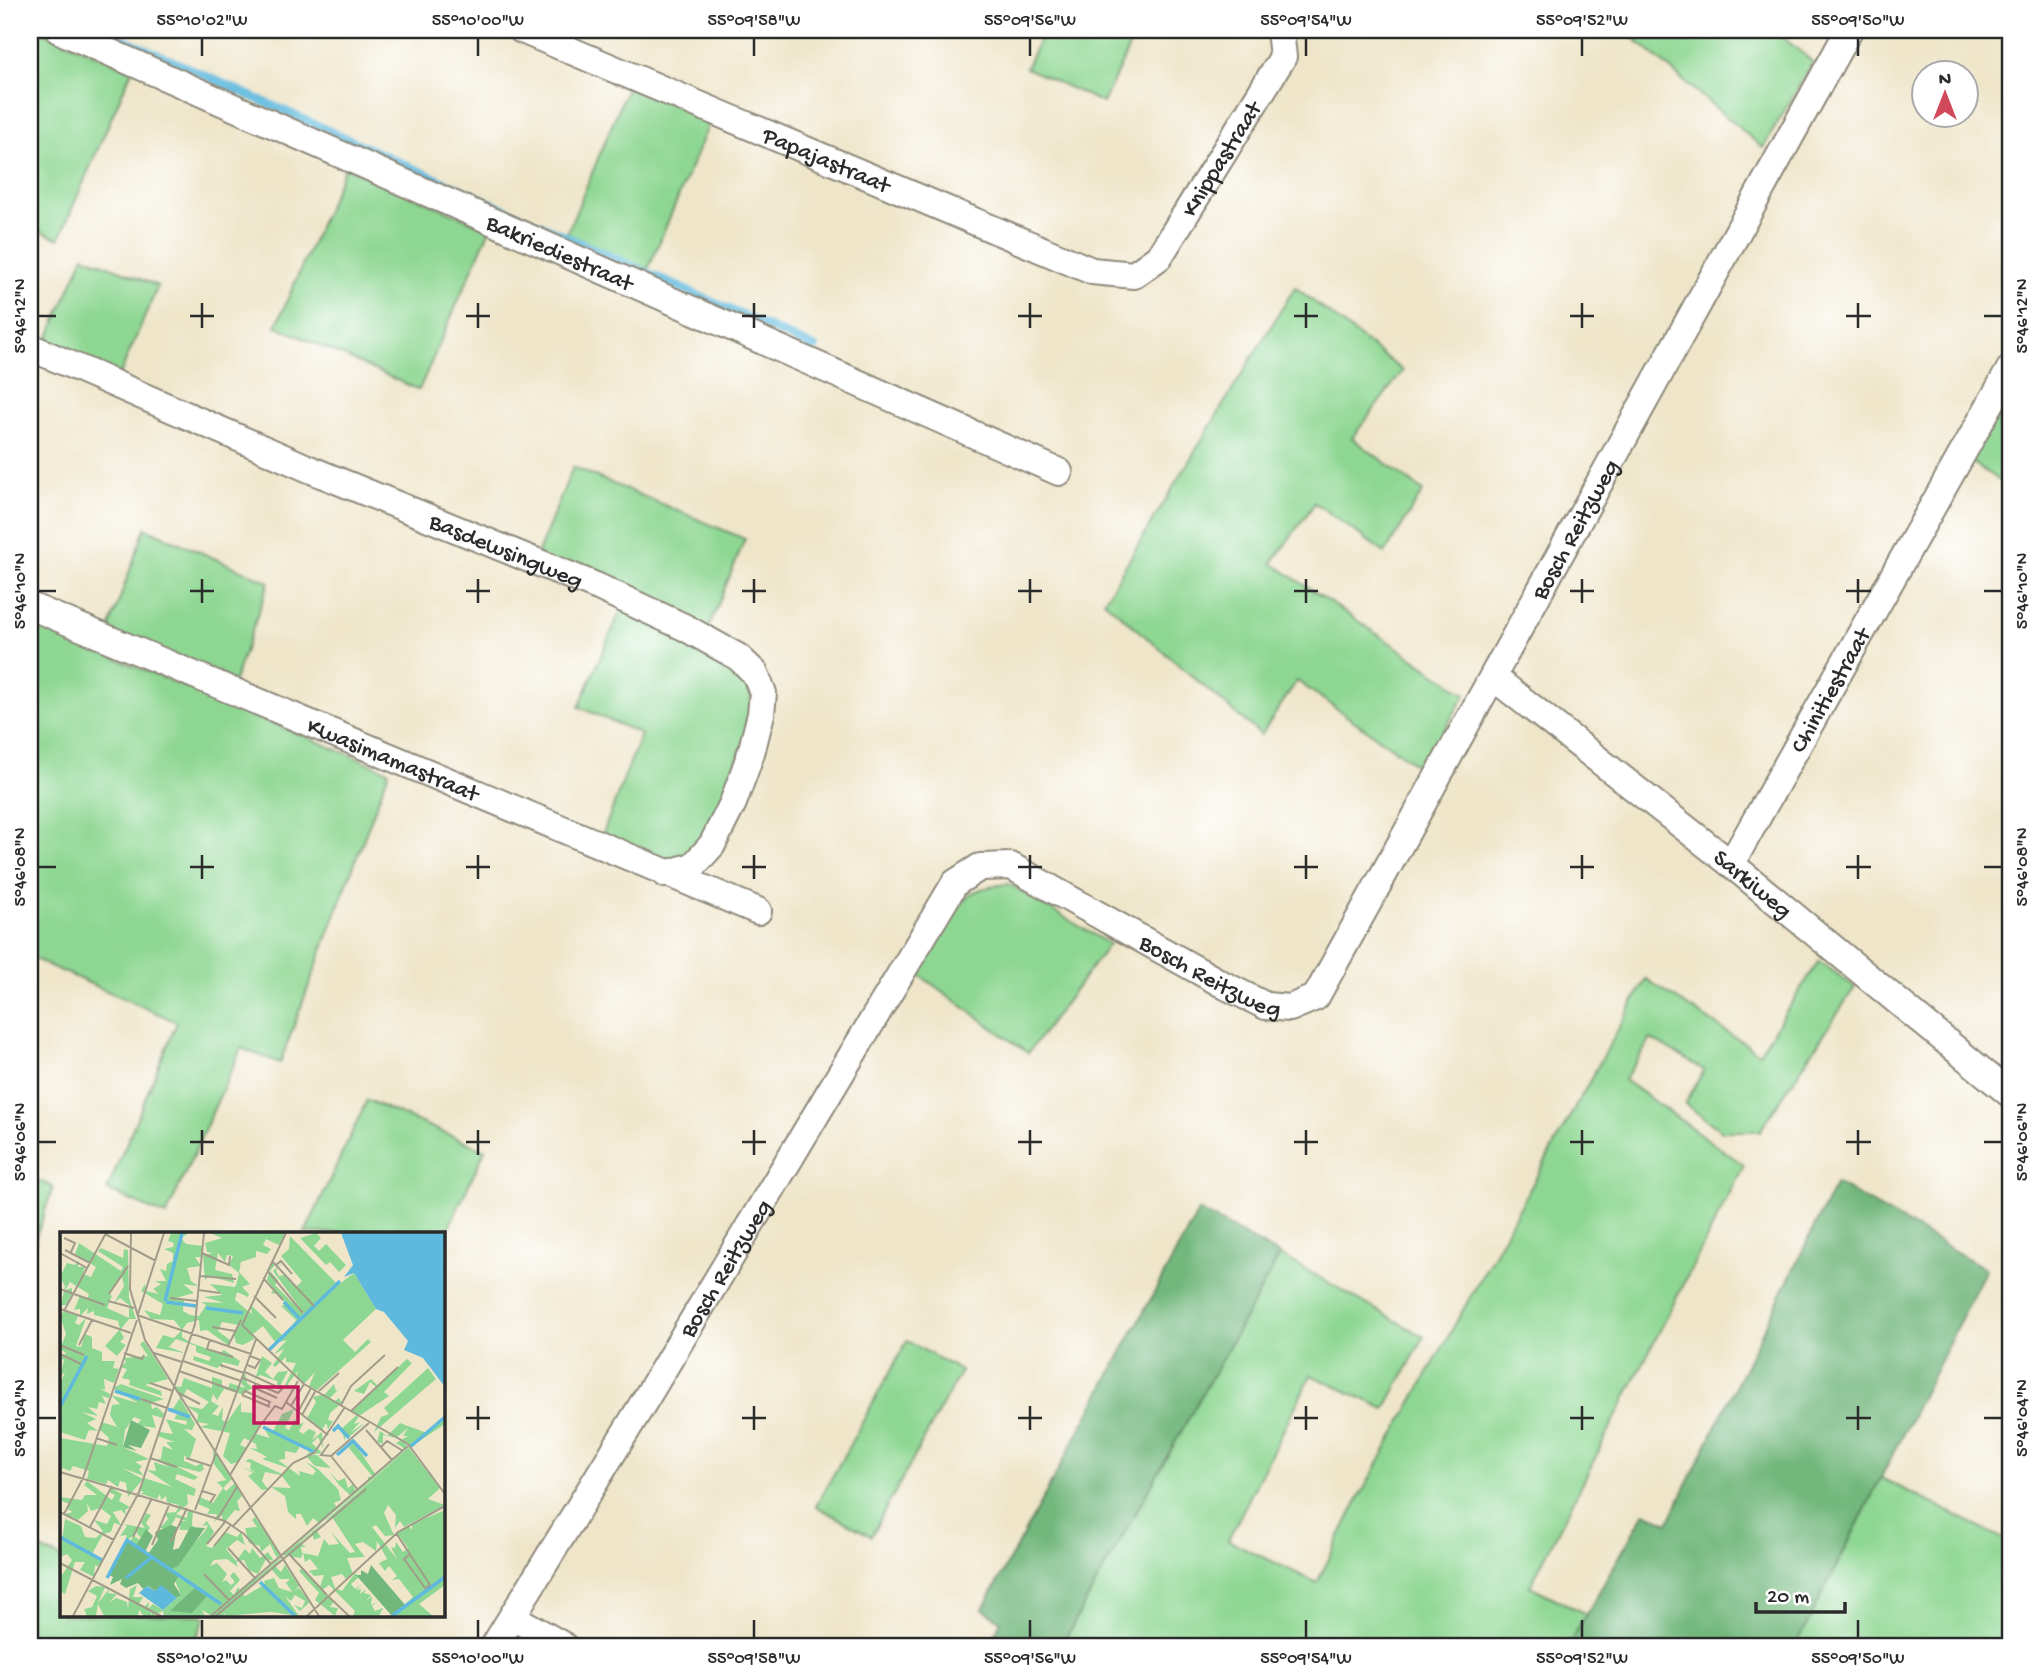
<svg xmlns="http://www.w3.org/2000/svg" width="2040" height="1676" font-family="'Gochi Hand',sans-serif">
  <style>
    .green { fill: #8ed793; stroke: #5c815f; stroke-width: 2 }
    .forest { fill: #72b87d; stroke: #4e7254; stroke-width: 2 }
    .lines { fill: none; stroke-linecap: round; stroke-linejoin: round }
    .stream { stroke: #5fb9dd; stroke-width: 9 }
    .minor-casing { stroke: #8d887a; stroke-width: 30 }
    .minor { stroke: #fff; stroke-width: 26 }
    .ticks { fill: none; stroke: #2b2b2b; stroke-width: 2.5 }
    .labels { text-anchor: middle; stroke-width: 5; stroke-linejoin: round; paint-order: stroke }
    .street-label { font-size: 24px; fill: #2b2b2b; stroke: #fff }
    .inset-river { fill: none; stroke: #5fb9dd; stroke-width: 3.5 }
    .inset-road { fill: none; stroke: #a19b8a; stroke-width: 2 }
    .view { fill: #c2185b; fill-opacity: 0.15; stroke: #c2185b; stroke-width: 3.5 }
    .inset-edge { fill: none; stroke: #2b2b2b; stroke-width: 3.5 }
    .neatline { fill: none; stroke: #2b2b2b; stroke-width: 2.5 }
    .ticks-label { font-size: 18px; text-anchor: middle; fill: #2b2b2b }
  </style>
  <rect width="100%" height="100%" fill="#fff"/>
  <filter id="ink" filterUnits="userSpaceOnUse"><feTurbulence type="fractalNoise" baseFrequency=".0143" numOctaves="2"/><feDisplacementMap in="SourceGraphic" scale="14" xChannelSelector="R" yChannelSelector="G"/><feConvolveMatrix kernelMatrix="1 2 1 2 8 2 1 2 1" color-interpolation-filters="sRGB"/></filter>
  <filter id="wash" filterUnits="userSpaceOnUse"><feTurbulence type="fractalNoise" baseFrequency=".00686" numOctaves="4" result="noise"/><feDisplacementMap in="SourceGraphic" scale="28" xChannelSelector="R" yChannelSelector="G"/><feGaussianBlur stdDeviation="1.57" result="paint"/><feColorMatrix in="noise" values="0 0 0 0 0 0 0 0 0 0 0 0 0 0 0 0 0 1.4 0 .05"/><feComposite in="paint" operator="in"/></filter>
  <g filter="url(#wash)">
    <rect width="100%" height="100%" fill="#efe6ca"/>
    <!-- green -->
    <path class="green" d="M 32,30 L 38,30 L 132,70 L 59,239 L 30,227 L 30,34 Z
      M 1044,30 L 1137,30 L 1103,103 L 1026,68 Z
      M 1624,30 L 1774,30 L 1813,62 L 1763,148 Z
      M 628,86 L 711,119 L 644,279 L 563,243 Z
      M 345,167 L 490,229 L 419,390 L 276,326 Z
      M 84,256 L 158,286 L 120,374 L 47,341 Z
      M 1295,287 L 1403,371 L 1352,438 L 1423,491 L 1385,553 L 1315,503 L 1272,563 L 1466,694 L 1421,768 L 1297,681 L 1261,735 L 1104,601 Z
      M 2010,397 L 2010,488 L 1970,461 Z
      M 573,467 L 745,539 L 706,634 L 537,555 Z
      M 145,528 L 269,582 L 233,684 L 108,632 Z
      M 623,605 L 714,650 L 748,681 L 754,715 L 706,841 L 676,864 L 600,841 L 641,734 L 579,707 Z
      M 30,623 L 389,771 L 280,1063 L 241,1048 L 166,1216 L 107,1190 L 177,1022 L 30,957 Z
      M 1009,884 L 1109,944 L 1028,1053 L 918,974 C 930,955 954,906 971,894 C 981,887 997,885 1009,884 Z
      M 1819,961 L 1855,987 L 1760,1131 L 1722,1131 L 1685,1104 L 1704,1070 L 1651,1039 L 1624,1080 L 1744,1165 L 1530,1586 L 1586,1614 L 1568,1646 L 1061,1646 L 1280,1255 L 1424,1337 L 1385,1409 L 1311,1375 L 1228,1540 L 1317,1583 L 1358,1500 L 1646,979 L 1759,1053 Z
      M 367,1100 L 485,1150 L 443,1240 L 443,1233 L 305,1233 Z
      M 30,1177 L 53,1187 L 30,1255 Z
      M 907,1341 L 961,1371 L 871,1536 L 816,1506 Z
      M 1881,1478 L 2010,1542 L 2008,1594 L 2010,1596 L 2010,1646 L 1796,1646 Z
      M 30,1545 L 61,1558 L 61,1615 L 200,1615 L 205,1617 L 193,1646 L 30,1646 Z"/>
    <!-- forest -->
    <path class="forest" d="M 1836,1183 L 1986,1269 L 1796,1646 L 1568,1646 L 1645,1512 L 1668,1523 Z
      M 1199,1210 L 1280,1255 L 1061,1646 L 990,1646 L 1001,1621 L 983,1609 Z"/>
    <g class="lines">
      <!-- stream -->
      <path class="stream" d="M 103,30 L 815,348"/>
    </g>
  </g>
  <g filter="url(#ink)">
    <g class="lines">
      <defs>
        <g id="minor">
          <path id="s1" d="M 59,30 L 1059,472"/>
          <path id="s2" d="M 522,30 L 1092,271 L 1134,275 L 1159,257 L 1283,57 L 1280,30"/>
          <path id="s3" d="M 30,347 L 314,471 L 598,587 L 684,627 L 738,657 L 755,673 L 763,693 L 761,714 L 751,753 L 733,803 L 712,845 L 693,866 L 666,874"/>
          <path id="s4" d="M 30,606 L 758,911"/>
          <path id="s5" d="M 1493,677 L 1731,864 L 2010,1094"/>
          <path id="s6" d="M 1731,864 L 2010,369"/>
          <path d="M 513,1617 L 564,1646"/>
          <path id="s7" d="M 494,1646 L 639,1410 L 955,883 L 980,867 L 1011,866 L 1224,985 L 1266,1006 L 1290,1008 L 1316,997 L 1849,30"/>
        </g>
      </defs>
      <!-- minor casing -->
      <use href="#minor" class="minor-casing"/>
      <!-- minor -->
      <use href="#minor" class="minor"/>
    </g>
  </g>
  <!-- ticks -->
  <path class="ticks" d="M 202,38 L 202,56M 478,38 L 478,56M 754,38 L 754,56M 1030,38 L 1030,56M 1306,38 L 1306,56M 1582,38 L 1582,56M 1858,38 L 1858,56M 202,303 L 202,328M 478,303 L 478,328M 754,303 L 754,328M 1030,303 L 1030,328M 1306,303 L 1306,328M 1582,303 L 1582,328M 1858,303 L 1858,328M 38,316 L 56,316M 190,316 L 214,316M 466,316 L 490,316M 742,316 L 766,316M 1018,316 L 1042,316M 1294,316 L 1318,316M 1570,316 L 1594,316M 1846,316 L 1871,316M 1984,316 L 2002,316M 202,579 L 202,603M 478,579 L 478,603M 754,579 L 754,603M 1030,579 L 1030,603M 1306,579 L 1306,603M 1582,579 L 1582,603M 1858,579 L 1858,603M 38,591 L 56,591M 190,591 L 214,591M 466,591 L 490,591M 742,591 L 766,591M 1018,591 L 1042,591M 1294,591 L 1318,591M 1570,591 L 1594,591M 1846,591 L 1871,591M 1984,591 L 2002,591M 202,855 L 202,879M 478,855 L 478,879M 754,855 L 754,879M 1030,855 L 1030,879M 1306,855 L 1306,879M 1582,855 L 1582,879M 1858,855 L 1858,879M 38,867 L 56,867M 190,867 L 214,867M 466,867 L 490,867M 742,867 L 766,867M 1018,867 L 1042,867M 1294,867 L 1318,867M 1570,867 L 1594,867M 1846,867 L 1871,867M 1984,867 L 2002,867M 202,1130 L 202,1155M 478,1130 L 478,1155M 754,1130 L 754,1155M 1030,1130 L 1030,1155M 1306,1130 L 1306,1155M 1582,1130 L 1582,1155M 1858,1130 L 1858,1155M 38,1142 L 56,1142M 190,1142 L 214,1142M 466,1142 L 490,1142M 742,1142 L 766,1142M 1018,1142 L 1042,1142M 1294,1142 L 1318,1142M 1570,1142 L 1594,1142M 1846,1142 L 1871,1142M 1984,1142 L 2002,1142M 478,1406 L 478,1430M 754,1406 L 754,1430M 1030,1406 L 1030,1430M 1306,1406 L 1306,1430M 1582,1406 L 1582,1430M 1858,1406 L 1858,1430M 38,1418 L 56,1418M 466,1418 L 490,1418M 742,1418 L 766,1418M 1018,1418 L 1042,1418M 1294,1418 L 1318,1418M 1570,1418 L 1594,1418M 1846,1418 L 1871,1418M 1984,1418 L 2002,1418M 202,1620 L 202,1638M 478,1620 L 478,1638M 754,1620 L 754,1638M 1030,1620 L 1030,1638M 1306,1620 L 1306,1638M 1582,1620 L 1582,1638M 1858,1620 L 1858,1638"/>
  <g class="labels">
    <!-- street labels -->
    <g class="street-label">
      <text dy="8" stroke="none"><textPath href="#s2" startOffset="808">Knippastraat</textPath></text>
      <text dy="8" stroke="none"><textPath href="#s2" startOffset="331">Papajastraat</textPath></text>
      <text dy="8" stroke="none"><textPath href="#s1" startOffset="548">Bakriediestraat</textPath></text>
      <text dy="8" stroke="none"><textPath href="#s7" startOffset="1830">Bosch Reitzweg</textPath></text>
      <text dy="8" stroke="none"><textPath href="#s3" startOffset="518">Basdewsingweg</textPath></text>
      <text dy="8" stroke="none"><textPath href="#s6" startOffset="200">Chinitiestraat</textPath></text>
      <text dy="8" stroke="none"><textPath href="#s4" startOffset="394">Kwasimamastraat</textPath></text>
      <text dy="8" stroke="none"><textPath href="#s5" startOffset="332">Sarkiweg</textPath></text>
      <text dy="8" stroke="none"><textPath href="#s7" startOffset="1180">Bosch Reitzweg</textPath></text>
      <text dy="8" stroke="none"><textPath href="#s7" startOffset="443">Bosch Reitzweg</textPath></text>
    </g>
  </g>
  <!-- overview -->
  <g transform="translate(60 1232)">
    <rect width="385" height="385" fill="#efe6ca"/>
    <path d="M 111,1 L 129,1 L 121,6 L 126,12 L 143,14 L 142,25 L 135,25 L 141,34 L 127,36 L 131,49 L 138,54 L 123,52 L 134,61 L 116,66 L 124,67 L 123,79 L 130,83 L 139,84 L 146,73 L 141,70 L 164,71 L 144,65 L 162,63 L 150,52 L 175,55 L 177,50 L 179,41 L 169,33 L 173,24 L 167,23 L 165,30 L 158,21 L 155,38 L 172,42 L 174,51 L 149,44 L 145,48 L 143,23 L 153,21 L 147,20 L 145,11 L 162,6 L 150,1 L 226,1 L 219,13 L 206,7 L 203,13 L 211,17 L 207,22 L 196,19 L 196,25 L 181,30 L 179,40 L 190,52 L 182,55 L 189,62 L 188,65 L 177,60 L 175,68 L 192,82 L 190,72 L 223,104 L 231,97 L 236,88 L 221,74 L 226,72 L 217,62 L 211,61 L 214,57 L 207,48 L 212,29 L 215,33 L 210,39 L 218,48 L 215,53 L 246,84 L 213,39 L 222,31 L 216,38 L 219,44 L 225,43 L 236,55 L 242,49 L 221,24 L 229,17 L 230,4 L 278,53 L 294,41 L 316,77 L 283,108 L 295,120 L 308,107 L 311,110 L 257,158 L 249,154 L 255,140 L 244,152 L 236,145 L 238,139 L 228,152 L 232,159 L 225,153 L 236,131 L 226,130 L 226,125 L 215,135 L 213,133 L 224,117 L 214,122 L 227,108 L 216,111 L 203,94 L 192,103 L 194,107 L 183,113 L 176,111 L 174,103 L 178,93 L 162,90 L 158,99 L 170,108 L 168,113 L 147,98 L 140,99 L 139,88 L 127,91 L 122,98 L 114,88 L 91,87 L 84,78 L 100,83 L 103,72 L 81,59 L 85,52 L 86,59 L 99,62 L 93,57 L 101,52 L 95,49 L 106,49 L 100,37 L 106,39 L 107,32 L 113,29 L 113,21 L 104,17 L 113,15 L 114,11 L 108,9 ZM 256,1 L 261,6 L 254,14 L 259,19 L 266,12 L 286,33 L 279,40 L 270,30 L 266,33 L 240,6 ZM 19,11 L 61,39 L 63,35 L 38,19 L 41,16 L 63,26 L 64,17 L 68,18 L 69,66 L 76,87 L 69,87 L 60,98 L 64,106 L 60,110 L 66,113 L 57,124 L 45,114 L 60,97 L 58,89 L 34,83 L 34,79 L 27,82 L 28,76 L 20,84 L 20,77 L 14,78 L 20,64 L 27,67 L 29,62 L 10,50 L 5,58 L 12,56 L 12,62 L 6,73 L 1,73 L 5,54 L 0,45 L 7,31 L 15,33 L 19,28 L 18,35 L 25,35 L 23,42 L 31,45 L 36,35 L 15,22 ZM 62,45 L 64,54 L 54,71 L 60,66 L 69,73 L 69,86 L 47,76 L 52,64 L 49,61 ZM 4,79 L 18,84 L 15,91 L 19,93 L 26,86 L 16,114 L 21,115 L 25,102 L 32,105 L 32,116 L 42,120 L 42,129 L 55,129 L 53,136 L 59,137 L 54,151 L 44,147 L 45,158 L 39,156 L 50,162 L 49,166 L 42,164 L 46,172 L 39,170 L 37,177 L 28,175 L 38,184 L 22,180 L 36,187 L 27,191 L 38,199 L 29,198 L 25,208 L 0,200 L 0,152 L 5,140 L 0,144 L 4,128 L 0,126 L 6,121 L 0,117 L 6,102 L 0,84 ZM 122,98 L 122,105 L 131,111 L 160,121 L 164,118 L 180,129 L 178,134 L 162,130 L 163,139 L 161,133 L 157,136 L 133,128 L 134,124 L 149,129 L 151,125 L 136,120 L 136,114 L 116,107 L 109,115 L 125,121 L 96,116 L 103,103 L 114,106 ZM 84,109 L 108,147 L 85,153 L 101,159 L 102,164 L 69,153 L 70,148 L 62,146 L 67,137 L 60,135 L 66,130 L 63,126 L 88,124 L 80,112 ZM 202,124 L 212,131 L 205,140 L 213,147 L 218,140 L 228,139 L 218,158 L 217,149 L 200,143 L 195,148 ZM 347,127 L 352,131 L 324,160 L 329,164 L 299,184 L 294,192 L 300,190 L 291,200 L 306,190 L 289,205 L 285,203 L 285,209 L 281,197 L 297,183 L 291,179 L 316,155 L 310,150 L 304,162 L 294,159 L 311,147 L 318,154 ZM 368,136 L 376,147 L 314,200 L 321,185 L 329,182 L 324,176 ZM 185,140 L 187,151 L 193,156 L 181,162 L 164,157 L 157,168 L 153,162 L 151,169 L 159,174 L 152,182 L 158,184 L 163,175 L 162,188 L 167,190 L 181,170 L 181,180 L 195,181 L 193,188 L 200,193 L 196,202 L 210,206 L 203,195 L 213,199 L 222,182 L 234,177 L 225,196 L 229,198 L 235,187 L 239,193 L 244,190 L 239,199 L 243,202 L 249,197 L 256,200 L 252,208 L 262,200 L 263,216 L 258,205 L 252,211 L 262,221 L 248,223 L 257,223 L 271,236 L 255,234 L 246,224 L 250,219 L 240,214 L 236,221 L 225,219 L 225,227 L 218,228 L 240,244 L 239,239 L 253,243 L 256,239 L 246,230 L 258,237 L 278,257 L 281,268 L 274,271 L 277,276 L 291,264 L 279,253 L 269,239 L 278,249 L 285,246 L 288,256 L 293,252 L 295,258 L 308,250 L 308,245 L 313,245 L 289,216 L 293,209 L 316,243 L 350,214 L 347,211 L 345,217 L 336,211 L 348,204 L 343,204 L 348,196 L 336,206 L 323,203 L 323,212 L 317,210 L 320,199 L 327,204 L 340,191 L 367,201 L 385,185 L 385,192 L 349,216 L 380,256 L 368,267 L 385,273 L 344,295 L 340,289 L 335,296 L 336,283 L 328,273 L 324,281 L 334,303 L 325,304 L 316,293 L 312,295 L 337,327 L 331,315 L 335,316 L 336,310 L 343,320 L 348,316 L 337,301 L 349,294 L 352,298 L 352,292 L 385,278 L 385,353 L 359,372 L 373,384 L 332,384 L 353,365 L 339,347 L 332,348 L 337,344 L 329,334 L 325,339 L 319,331 L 327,327 L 317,309 L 316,319 L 303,310 L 295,312 L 305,325 L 287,326 L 293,342 L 287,348 L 282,342 L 271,345 L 275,356 L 282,359 L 295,341 L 299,345 L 291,352 L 295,357 L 302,352 L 296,358 L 301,357 L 300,362 L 306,357 L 304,361 L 311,363 L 306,369 L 312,364 L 311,373 L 317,370 L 312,374 L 315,379 L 323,376 L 319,384 L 293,384 L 295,379 L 269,353 L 262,358 L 274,369 L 270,375 L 278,376 L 275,384 L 255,368 L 259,361 L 239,339 L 242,336 L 260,355 L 264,343 L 254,344 L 249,339 L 258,337 L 250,327 L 245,330 L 243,321 L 241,326 L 222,323 L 259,291 L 253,286 L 247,294 L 241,282 L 236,282 L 236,287 L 228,280 L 225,264 L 211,255 L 231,256 L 221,243 L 205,240 L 202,249 L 208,257 L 202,258 L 188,244 L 193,241 L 182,235 L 196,241 L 190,237 L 191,231 L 185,229 L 190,227 L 222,242 L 228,236 L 202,227 L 207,225 L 190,216 L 197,217 L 196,212 L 184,206 L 180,213 L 187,216 L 178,230 L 171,232 L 163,224 L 170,201 L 140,195 L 149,192 L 137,190 L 138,182 L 127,174 L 142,177 L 149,170 L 127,157 L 122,166 L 114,154 L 121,155 L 124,146 L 152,156 L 152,145 L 162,148 L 162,155 L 168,156 L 170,151 L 185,156 L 181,151 ZM 347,218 L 265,289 L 272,285 L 295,320 L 290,321 L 271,300 L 279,312 L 269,313 L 264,307 L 258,324 L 242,321 L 241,315 L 246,315 L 240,311 L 252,301 L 254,308 L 261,305 L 256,298 L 263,291 L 223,323 ZM 61,152 L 104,167 L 91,171 L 92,177 L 97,175 L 104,182 L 103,186 L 92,183 L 96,196 L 76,193 L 81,188 L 74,185 L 65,198 L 63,215 L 89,227 L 75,230 L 82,234 L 79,238 L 84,244 L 62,236 L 83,247 L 68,265 L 66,251 L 60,249 L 58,255 L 48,248 L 46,252 L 27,247 L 29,239 L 13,234 L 10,239 L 3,236 L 0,240 L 0,206 L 47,214 L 49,206 L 39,197 L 42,190 L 57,195 L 50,183 L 52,173 L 60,172 L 51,163 L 78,171 L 53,156 ZM 274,152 L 276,159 L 280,156 L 270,166 L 275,169 L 279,166 L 282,171 L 270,181 L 268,188 L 273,189 L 268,197 L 266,191 L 262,198 L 247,186 L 256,170 L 253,165 L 265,162 ZM 120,166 L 135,192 L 132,198 L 124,197 L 136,207 L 130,226 L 124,224 L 124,229 L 136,234 L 142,231 L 144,237 L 140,240 L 116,234 L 138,245 L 134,248 L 117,242 L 115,247 L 136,257 L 134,264 L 127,262 L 128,272 L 116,282 L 127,286 L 128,278 L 133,278 L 132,293 L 137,298 L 120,298 L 120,289 L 126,289 L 116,285 L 110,296 L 100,296 L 108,287 L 105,281 L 116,280 L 119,273 L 107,270 L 106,264 L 101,268 L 100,262 L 97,267 L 79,261 L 84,261 L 80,258 L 84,246 L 112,255 L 87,238 L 96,239 L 94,230 L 109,235 L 95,227 L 101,227 L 103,214 L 113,218 L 106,210 L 114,210 L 98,204 L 100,200 L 113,202 L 106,187 L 126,193 L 127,189 L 114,187 L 118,181 L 112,178 ZM 153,218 L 172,247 L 163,256 L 166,259 L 175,251 L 182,264 L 177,269 L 180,279 L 175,278 L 163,292 L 162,283 L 154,290 L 157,282 L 147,282 L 150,277 L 138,272 L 140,265 L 153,271 L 163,256 L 157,250 L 166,248 L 154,232 ZM 27,249 L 52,268 L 55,263 L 49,260 L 51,256 L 62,262 L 59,269 L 70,275 L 65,278 L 66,283 L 61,278 L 53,280 L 61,293 L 54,291 L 51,300 L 43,302 L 32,322 L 43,328 L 39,335 L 35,333 L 34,345 L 20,338 L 25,330 L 15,330 L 5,362 L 0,359 L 0,346 L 12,328 L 7,322 L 0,325 L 5,287 L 21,294 L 25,305 L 36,306 L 43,299 L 34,288 L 47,292 L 51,284 L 40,276 L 31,279 L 27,271 L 28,279 L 18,288 L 5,282 L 13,280 L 7,277 L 9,272 L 0,268 L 0,265 L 22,268 L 25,263 L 37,263 L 24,253 ZM 86,281 L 91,283 L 86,291 L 90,296 L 81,306 L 76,300 L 74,304 L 80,308 L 76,315 L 70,310 L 73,304 L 67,308 L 66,303 L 60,304 L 67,294 L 63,292 L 85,296 L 81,291 ZM 195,285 L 220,322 L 217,326 L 210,312 L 201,320 L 200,314 L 189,311 L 185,296 L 197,295 L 192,288 ZM 147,289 L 154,300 L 146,314 L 152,316 L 165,300 L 177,305 L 181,300 L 185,313 L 177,308 L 166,317 L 176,329 L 185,317 L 190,322 L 192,316 L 200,326 L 208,320 L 214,329 L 206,327 L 198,342 L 189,338 L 184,328 L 176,330 L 178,335 L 167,327 L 154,328 L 150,334 L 157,331 L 167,342 L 162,350 L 166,348 L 171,353 L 175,350 L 170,344 L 174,340 L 178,345 L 180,348 L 170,359 L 174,363 L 178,355 L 180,358 L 195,346 L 191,342 L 197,346 L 222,325 L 215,334 L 221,340 L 225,333 L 239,354 L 235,358 L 239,356 L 250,370 L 240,379 L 234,373 L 242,376 L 245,369 L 235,363 L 231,369 L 225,364 L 239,384 L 211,380 L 166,384 L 163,380 L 165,384 L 152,384 L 142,378 L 145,384 L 104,384 L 103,379 L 92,384 L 92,379 L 91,384 L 84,384 L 79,378 L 78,384 L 44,384 L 38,372 L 36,384 L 27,384 L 24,377 L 32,375 L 37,364 L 28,359 L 36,354 L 45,355 L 38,371 L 49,357 L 48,361 L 57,362 L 49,371 L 56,366 L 67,370 L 68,377 L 70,357 L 77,353 L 73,365 L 83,365 L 79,372 L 84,375 L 89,370 L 88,377 L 93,372 L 103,378 L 121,363 L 110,337 L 145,299 L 148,293 L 142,294 ZM 211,337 L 220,347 L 230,347 L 226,351 L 232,360 L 219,356 L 214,346 L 204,349 L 206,356 L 202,354 L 185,364 L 182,362 Z" fill="#8ed793" fill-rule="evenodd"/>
    <path d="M 71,188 L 90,198 L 81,216 L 68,213 L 77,219 L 63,215 ZM 111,293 L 117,295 L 113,318 L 119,316 L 130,295 L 145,296 L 118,334 L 111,337 L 119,343 L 114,352 L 121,363 L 117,366 L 101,354 L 95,359 L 88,354 L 83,357 L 78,351 L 66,356 L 60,352 L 62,347 L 50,353 L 53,345 L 49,343 L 67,308 L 76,314 L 86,297 L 93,304 L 85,320 L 88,322 L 98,308 L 95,300 ZM 311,333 L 346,374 L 332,384 L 296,343 L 301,343 L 301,338 L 308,342 ZM 136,355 L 148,363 L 132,381 L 110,379 Z" fill="#72b87d"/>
    <path d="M 281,1 L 385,1 L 385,155 L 363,126 L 344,118 L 348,109 L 324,80 L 316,77 L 294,41 L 284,45 L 293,33 ZM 101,353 L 117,366 L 103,378 L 79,361 L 87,354 L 95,359 Z" fill="#5fb9dd"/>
    <path class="inset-river" d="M 105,69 L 122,1M 106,70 L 136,74M 224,70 L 239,86M 146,76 L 183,81M 209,118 L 280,49M 55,159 L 80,167M 0,175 L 27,124M 108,177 L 130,185M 203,195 L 254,220M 273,199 L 278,194 L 289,206M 350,215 L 385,185M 277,223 L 293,209 L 307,224M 0,305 L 42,328M 47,346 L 67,308 L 161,372M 66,346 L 92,325M 200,350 L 235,384M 332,384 L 385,345"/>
    <path class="inset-road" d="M 71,1 L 70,57 L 85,108 L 259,384M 226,1 L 182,93 L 244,152 L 348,212 L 385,262M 45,2 L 96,29M 4,6 L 15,11 L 11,20M 5,18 L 30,31M 0,21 L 27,36M 142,21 L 169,33 L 170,24M 212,29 L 254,74M 216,33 L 221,29 L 232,42M 207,38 L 243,81M 140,44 L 176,47M 203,46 L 223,68M 0,57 L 45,73M 138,58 L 160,61M 49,62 L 68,34M 194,64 L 216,86M 110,66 L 137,69M 48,69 L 74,76M 0,77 L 71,101M 4,79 L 46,1M 78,82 L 104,1M 77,83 L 191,122M 152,95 L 175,99M 150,107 L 147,117 L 173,125M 0,113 L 24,123M 19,113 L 32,88M 168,114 L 181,88M 64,121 L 82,127 L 84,123M 94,121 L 122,130M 0,122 L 21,132M 123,129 L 181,149M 160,133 L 184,141M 187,133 L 195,136 L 200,128 L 190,124M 119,139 L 178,160M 183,146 L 218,161 L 222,157 L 185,140M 90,151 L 113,159M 195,151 L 195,156 L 217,166M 259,159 L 279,141M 117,160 L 140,172M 182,163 L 185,159 L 210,170 L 208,174M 182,163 L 210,175M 81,167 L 107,176M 226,170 L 268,203M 281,173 L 291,154 L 325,123M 231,174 L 244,152M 291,179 L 338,135M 238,180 L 251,156M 242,183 L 256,158M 306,198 L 332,228M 36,206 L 57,213M 269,212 L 261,223 L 271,224M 321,215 L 327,209 L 343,219M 155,220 L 196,107M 271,224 L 309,191M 271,224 L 298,258M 90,226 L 117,235M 126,226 L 151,234M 0,240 L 165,289 L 184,302 L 211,332M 170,243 L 200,194 L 215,174 L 222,177 L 238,149M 142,259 L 155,263 L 150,271M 135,278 L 156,221M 0,280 L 54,308M 4,282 L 23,246 L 77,88M 158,286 L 177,255M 173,294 L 233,231 L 254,221 L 285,175M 30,295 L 52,254M 336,301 L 370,353 L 365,356 L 344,327 L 349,323M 73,305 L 92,266M 111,310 L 127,276M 147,312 L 165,290M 92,313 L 110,271M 154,314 L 170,294M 168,316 L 195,346M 229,322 L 267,363M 0,331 L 101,384M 144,342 L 169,368M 268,364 L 289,384M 13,384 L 79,260 L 135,92 L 144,1M 151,384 L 348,214M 156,384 L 306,257M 247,384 L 338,300 L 385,274"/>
    <path class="view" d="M 194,155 L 238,155 L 238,191 L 194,191 Z"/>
    <rect width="385" height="385" class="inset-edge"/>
  </g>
  <!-- margin -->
  <rect width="2040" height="1676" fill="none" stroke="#fff" stroke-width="77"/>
  <!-- north arrow -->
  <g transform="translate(1945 94)"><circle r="33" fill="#ffffff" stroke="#aaaaaa" stroke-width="2"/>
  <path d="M0-5L12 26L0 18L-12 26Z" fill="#d1495b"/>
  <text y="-10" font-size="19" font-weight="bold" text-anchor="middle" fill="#2b2b2b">N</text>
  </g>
  <!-- scale -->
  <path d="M1756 1602v10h89v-10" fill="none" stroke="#2b2b2b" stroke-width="3.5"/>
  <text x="1767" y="1602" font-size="21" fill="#2b2b2b" stroke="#ffffff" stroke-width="5" paint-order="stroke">20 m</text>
  <rect x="38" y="38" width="1964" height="1600" class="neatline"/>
  <g class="ticks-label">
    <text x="202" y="25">55°10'02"W</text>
    <text x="478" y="25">55°10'00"W</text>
    <text x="754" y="25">55°09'58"W</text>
    <text x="1030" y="25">55°09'56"W</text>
    <text x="1306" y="25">55°09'54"W</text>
    <text x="1582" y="25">55°09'52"W</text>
    <text x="1858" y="25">55°09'50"W</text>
    <text transform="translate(19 316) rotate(-90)" y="6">5°46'12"N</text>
    <text transform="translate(2021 316) rotate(-90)" y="6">5°46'12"N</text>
    <text transform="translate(19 591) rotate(-90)" y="6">5°46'10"N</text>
    <text transform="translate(2021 591) rotate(-90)" y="6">5°46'10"N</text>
    <text transform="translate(19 867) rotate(-90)" y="6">5°46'08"N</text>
    <text transform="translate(2021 867) rotate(-90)" y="6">5°46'08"N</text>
    <text transform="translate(19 1142) rotate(-90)" y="6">5°46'06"N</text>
    <text transform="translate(2021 1142) rotate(-90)" y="6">5°46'06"N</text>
    <text transform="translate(19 1418) rotate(-90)" y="6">5°46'04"N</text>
    <text transform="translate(2021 1418) rotate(-90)" y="6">5°46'04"N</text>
    <text x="202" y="1663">55°10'02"W</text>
    <text x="478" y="1663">55°10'00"W</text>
    <text x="754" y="1663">55°09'58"W</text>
    <text x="1030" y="1663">55°09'56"W</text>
    <text x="1306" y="1663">55°09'54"W</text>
    <text x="1582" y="1663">55°09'52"W</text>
    <text x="1858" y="1663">55°09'50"W</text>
  </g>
</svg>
